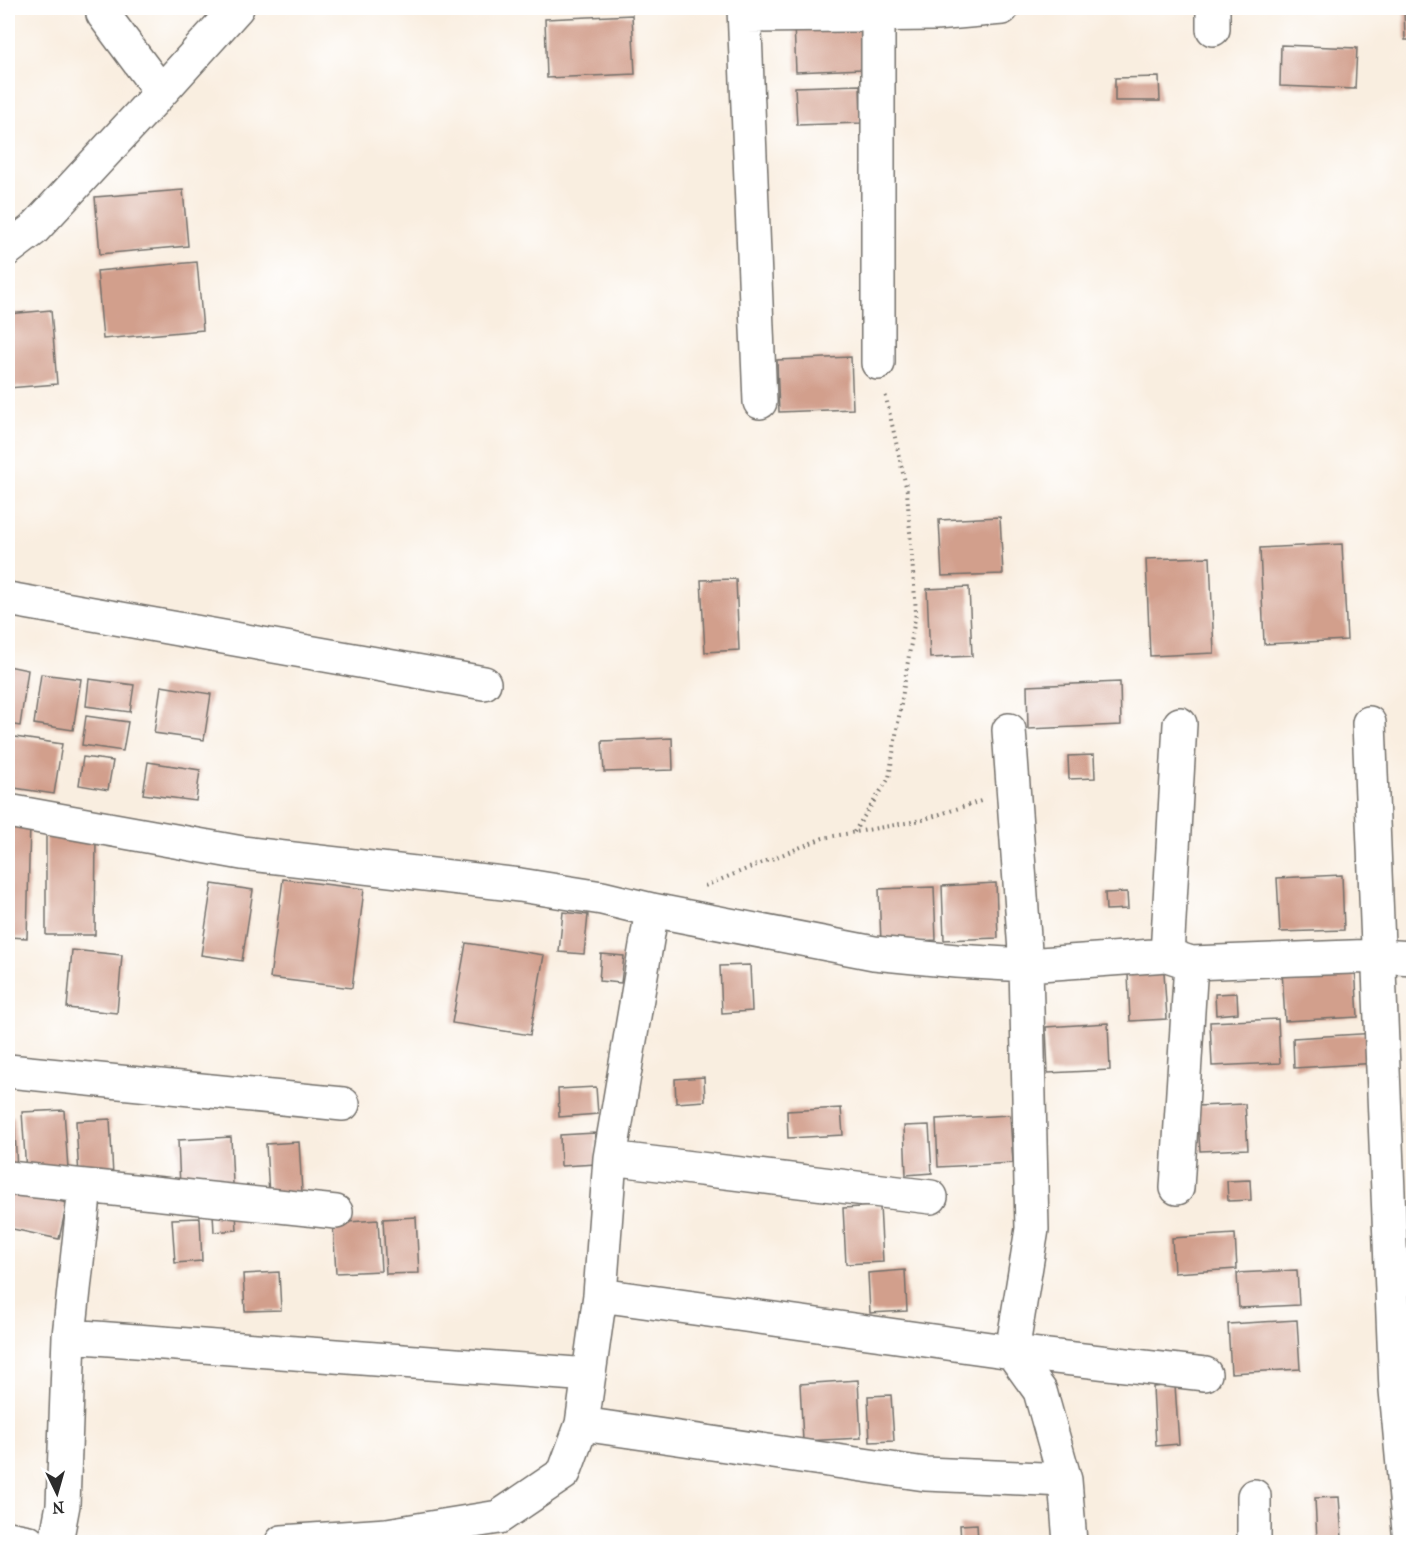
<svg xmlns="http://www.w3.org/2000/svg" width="1421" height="1550" font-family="'IM FELL French Canon',serif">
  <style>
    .building { fill: #d29f8c }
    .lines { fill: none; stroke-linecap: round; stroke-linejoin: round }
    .minor-casing { stroke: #736f6a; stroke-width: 36 }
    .path { stroke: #736f6a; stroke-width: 4; stroke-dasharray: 1.5 4.5; stroke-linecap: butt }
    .minor { stroke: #fff; stroke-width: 33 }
  </style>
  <rect width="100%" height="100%" fill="#fff"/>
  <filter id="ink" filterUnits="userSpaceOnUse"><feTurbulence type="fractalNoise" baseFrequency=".0167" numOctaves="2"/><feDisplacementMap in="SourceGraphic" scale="12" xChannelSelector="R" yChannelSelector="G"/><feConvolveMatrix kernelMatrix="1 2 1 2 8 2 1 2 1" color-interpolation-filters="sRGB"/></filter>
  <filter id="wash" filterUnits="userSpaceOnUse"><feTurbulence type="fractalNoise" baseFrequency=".008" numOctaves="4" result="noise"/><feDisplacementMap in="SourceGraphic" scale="24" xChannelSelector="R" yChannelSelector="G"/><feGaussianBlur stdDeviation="1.35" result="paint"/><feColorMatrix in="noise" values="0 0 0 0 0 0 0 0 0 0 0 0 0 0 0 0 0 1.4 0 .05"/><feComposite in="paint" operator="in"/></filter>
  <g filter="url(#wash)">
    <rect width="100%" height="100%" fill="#f9eee0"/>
    <g id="blocks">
      <!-- building -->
      <path class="building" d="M 1404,8 L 1414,8 L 1414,40 L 1405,40 Z
        M 632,15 L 635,74 L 547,78 L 545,19 Z
        M 860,21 L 862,69 L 796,72 L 794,24 Z
        M 1281,45 L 1357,48 L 1355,89 L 1280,86 Z
        M 1159,77 L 1160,101 L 1115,101 L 1115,78 Z
        M 860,85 L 861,123 L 797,125 L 795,87 Z
        M 183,190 L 188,246 L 100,254 L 95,197 Z
        M 197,262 L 203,330 L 103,339 L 97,271 Z
        M 51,310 L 57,384 L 8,388 L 8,314 Z
        M 851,357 L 853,409 L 779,412 L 777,360 Z
        M 1000,517 L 1003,574 L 942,576 L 939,520 Z
        M 1342,544 L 1347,640 L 1264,644 L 1260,548 Z
        M 1210,557 L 1214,653 L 1150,656 L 1146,559 Z
        M 736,579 L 739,650 L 705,652 L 701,580 Z
        M 969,587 L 972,656 L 930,658 L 927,589 Z
        M 8,666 L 28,670 L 20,726 L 8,724 Z
        M 41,674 L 81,679 L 73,730 L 34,724 Z
        M 89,679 L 134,685 L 130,712 L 86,706 Z
        M 1120,682 L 1121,725 L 1028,729 L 1027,686 Z
        M 161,686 L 211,694 L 204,740 L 154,733 Z
        M 86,716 L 128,722 L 123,751 L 82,745 Z
        M 8,736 L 62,744 L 54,794 L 8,787 Z
        M 672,738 L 673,770 L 604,772 L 602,741 Z
        M 1094,755 L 1095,778 L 1069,779 L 1068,756 Z
        M 83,757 L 113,761 L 108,790 L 79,785 Z
        M 148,762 L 200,770 L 196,801 L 143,794 Z
        M 8,822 L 30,823 L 27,938 L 8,937 Z
        M 46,833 L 96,834 L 95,935 L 46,935 Z
        M 1342,875 L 1344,930 L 1280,932 L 1277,878 Z
        M 283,879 L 364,889 L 352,988 L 270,978 Z
        M 996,883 L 998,938 L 944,940 L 942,886 Z
        M 212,884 L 253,890 L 242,961 L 201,955 Z
        M 934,887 L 936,940 L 881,943 L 879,889 Z
        M 1127,892 L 1128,909 L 1106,910 L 1105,893 Z
        M 563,912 L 588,915 L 584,954 L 559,952 Z
        M 466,943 L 544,955 L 530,1035 L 452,1023 Z
        M 72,950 L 122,955 L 117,1013 L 67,1008 Z
        M 601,954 L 624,956 L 621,983 L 599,981 Z
        M 750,965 L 752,1011 L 722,1013 L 720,966 Z
        M 1355,966 L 1358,1017 L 1285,1021 L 1282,970 Z
        M 1164,972 L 1167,1019 L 1130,1021 L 1128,974 Z
        M 1237,993 L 1238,1013 L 1216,1015 L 1215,994 Z
        M 1278,1019 L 1280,1063 L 1212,1066 L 1210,1022 Z
        M 1108,1023 L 1110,1070 L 1048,1073 L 1046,1027 Z
        M 1377,1033 L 1378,1063 L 1294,1068 L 1293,1038 Z
        M 704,1077 L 705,1101 L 676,1103 L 675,1079 Z
        M 596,1087 L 598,1114 L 559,1117 L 558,1089 Z
        M 1245,1104 L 1248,1149 L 1200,1151 L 1197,1106 Z
        M 841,1108 L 843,1135 L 788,1138 L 787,1111 Z
        M 64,1110 L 68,1169 L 26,1172 L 22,1112 Z
        M 1010,1115 L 1013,1163 L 938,1167 L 936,1119 Z
        M 14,1116 L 17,1169 L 8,1170 L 8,1117 Z
        M 110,1119 L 113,1176 L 79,1178 L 76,1121 Z
        M 929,1125 L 932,1173 L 906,1175 L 904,1126 Z
        M 595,1133 L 597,1164 L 561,1166 L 560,1135 Z
        M 231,1137 L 233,1184 L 180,1187 L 178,1140 Z
        M 299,1142 L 302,1192 L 269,1195 L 266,1144 Z
        M 1250,1180 L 1251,1200 L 1228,1201 L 1227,1181 Z
        M 8,1190 L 67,1203 L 59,1239 L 8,1228 Z
        M 880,1206 L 883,1262 L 846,1264 L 843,1208 Z
        M 236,1213 L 237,1230 L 214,1232 L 213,1214 Z
        M 416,1217 L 419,1273 L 386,1274 L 383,1219 Z
        M 200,1218 L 202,1261 L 175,1263 L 172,1219 Z
        M 378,1220 L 381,1271 L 336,1273 L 333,1223 Z
        M 1235,1234 L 1237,1269 L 1174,1273 L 1172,1238 Z
        M 905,1270 L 907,1311 L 870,1313 L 868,1273 Z
        M 1297,1270 L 1299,1305 L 1239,1308 L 1237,1273 Z
        M 279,1272 L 281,1310 L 245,1311 L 243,1274 Z
        M 1297,1320 L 1300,1369 L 1231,1373 L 1228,1324 Z
        M 858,1380 L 861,1438 L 803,1441 L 800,1384 Z
        M 1175,1385 L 1179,1444 L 1156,1446 L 1153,1387 Z
        M 891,1395 L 894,1441 L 870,1442 L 868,1396 Z
        M 1339,1497 L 1342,1538 L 1317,1540 L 1315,1498 Z
        M 977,1524 L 978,1542 L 961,1542 L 960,1525 Z"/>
    </g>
  </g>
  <g filter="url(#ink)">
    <use href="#blocks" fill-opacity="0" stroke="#736f6a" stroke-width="1.5"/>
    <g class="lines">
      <defs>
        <path id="minor" d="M 104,8 L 103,14 L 161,92
          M 744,8 L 760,402
          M 745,16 L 935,14 L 1002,8
          M 1213,29 L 1213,8
          M 8,249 L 33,230 L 161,92 L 237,8
          M 878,363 L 878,16
          M 8,599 L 484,683
          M 1369,723 L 1396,1390 L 1410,1542
          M 1009,730 L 1026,965 L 1032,1229 L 1012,1352 L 1040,1391 L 1065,1480 L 1070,1542
          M 8,811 L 242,853 L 520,885 L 602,898 L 652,910 L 874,953 L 956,961 L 1026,965 L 1167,955 L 1191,963 L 1378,956 L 1414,958
          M 1167,955 L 1180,724
          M 8,1071 L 343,1104
          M 610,1158 L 931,1197
          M 8,1178 L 336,1212
          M 1177,1188 L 1191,963
          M 600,1295 L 1012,1352 L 1205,1374
          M 69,1336 L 589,1375
          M 582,1424 L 925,1474 L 1065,1480
          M 1254,1496 L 1254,1542
          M 8,1538 L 28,1542
          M 56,1542 L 63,1505 L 69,1336 L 85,1187
          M 282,1542 L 387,1535 L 499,1517 L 564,1473 L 582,1424 L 600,1295 L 610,1158 L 652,910"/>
      </defs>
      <!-- minor casing -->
      <use href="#minor" class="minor-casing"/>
      <!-- path -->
      <path class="path" d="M 854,832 L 889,778 L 916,612 L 907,491 L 885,393
        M 705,886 L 823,838 L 922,820 L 981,801"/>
      <!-- minor -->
      <use href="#minor" class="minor"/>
    </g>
  </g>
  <!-- margin -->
  <rect width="1421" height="1550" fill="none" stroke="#fff" stroke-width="30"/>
  <!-- north arrow -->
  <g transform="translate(57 1493) rotate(175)" stroke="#ffffff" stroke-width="4.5" paint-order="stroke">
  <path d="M0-4.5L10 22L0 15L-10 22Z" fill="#2b2b2b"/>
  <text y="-9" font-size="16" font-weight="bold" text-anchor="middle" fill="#2b2b2b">N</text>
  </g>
</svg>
